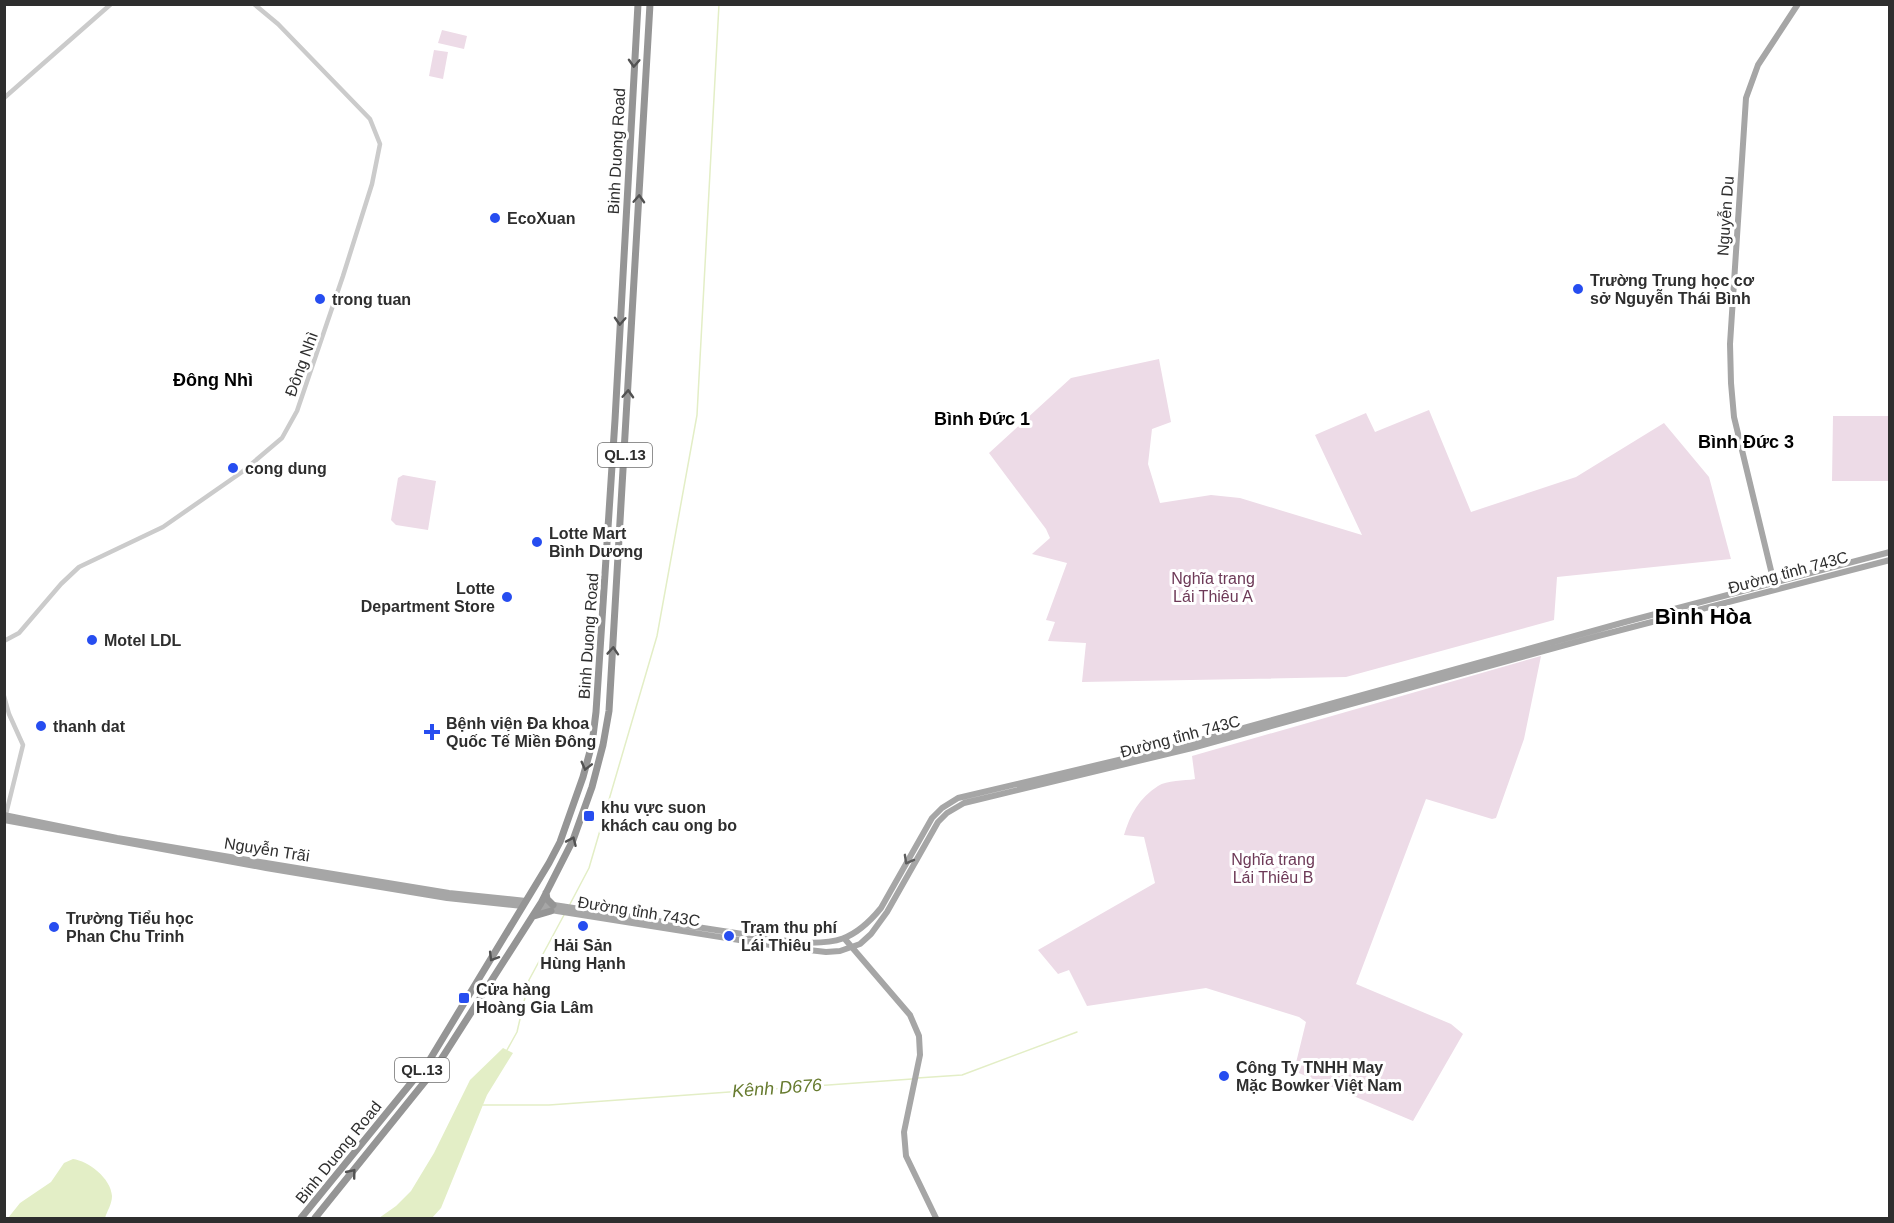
<svg xmlns="http://www.w3.org/2000/svg" width="1894" height="1223" font-family="Arial,sans-serif">
  <style>
    .green { fill: #eddbe7 }
    .water { fill: #e3eec6 }
    .lines { fill: none; stroke-linecap: round; stroke-linejoin: round }
    .stream { stroke: #e3eec6; stroke-width: 1.5 }
    .minor { stroke: #cbcbcb; stroke-width: 4.5 }
    .major { stroke: #a6a6a6; stroke-width: 6 }
    .highway { stroke: #959595; stroke-width: 7 }
    .oneway { stroke: #525252 }
    .oneway2 { stroke: #5e5e5e }
    .poi-dot { fill: #264df0; stroke: #fff; stroke-width: 2 }
    .labels { text-anchor: middle; stroke-width: 6; stroke-linejoin: round; paint-order: stroke }
    .shield { fill: #fff; stroke: #6d6d6d; stroke-width: 1.5 }
    .shield-label { font-size: 15px; font-weight: bold; fill: #2e2e2e }
    .street-label { font-size: 16px; fill: #2e2e2e; stroke: #fff }
    .poi-label { font-size: 16px; font-weight: bold; fill: #2e2e2e; stroke: #fff; text-anchor: start }
    .park-label { font-size: 16px; fill: #6d3957; stroke: #fff }
    .neighbourhood-label { font-size: 18px; font-weight: bold; fill: #000; stroke: #fff }
    .water-label { font-size: 18px; font-style: italic; fill: #677b2f; stroke: #fff }
    .district-label { font-size: 22px; font-weight: bold; fill: #000; stroke: #fff }
  </style>
  <rect width="100%" height="100%" fill="#fff"/>
  <!-- green -->
  <path class="green" d="M 442,30 L 467,36 L 464,49 L 438,43 Z
    M 434,50 L 448,52 L 443,79 L 429,76 Z
    M 1159,359 L 1171,422 L 1152,429 L 1148,464 L 1160,503 L 1211,495 L 1240,498 L 1362,535 L 1315,435 L 1366,413 L 1375,432 L 1429,410 L 1471,512 L 1576,477 L 1664,423 L 1709,477 L 1731,559 L 1557,577 L 1554,620 L 1346,677 L 1082,682 L 1086,643 L 1048,641 L 1055,622 L 1046,620 L 1067,563 L 1032,554 L 1050,538 L 1046,529 L 989,453 L 1071,378 Z
    M 1833,416 L 1889,416 L 1889,481 L 1832,481 Z
    M 403,475 L 436,481 L 428,530 L 396,525 L 391,520 L 398,478 Z
    M 1541,656 L 1524,739 L 1496,818 L 1492,819 L 1426,799 L 1356,984 L 1451,1024 L 1463,1034 L 1413,1121 L 1294,1071 L 1306,1022 L 1299,1017 L 1206,988 L 1087,1006 L 1069,970 L 1058,974 L 1038,950 L 1155,883 L 1144,837 L 1124,835 C 1130,815 1139,798 1158,786 C 1167,780 1184,781 1195,779 L 1192,756 Z"/>
  <!-- water -->
  <path class="water" d="M 503,1048 L 513,1053 L 487,1095 L 441,1208 L 432,1218 L 379,1218 L 396,1206 L 411,1191 L 434,1153 L 470,1080 Z
    M 73,1159 C 88,1161 111,1178 112,1196 C 112,1204 107,1211 105,1218 L 8,1218 L 20,1203 L 51,1182 L 64,1163 Z"/>
  <g class="lines">
    <!-- stream -->
    <path class="stream" d="M 569,906 L 589,868 L 657,636 L 697,415 L 719,4
      M 507,1050 L 517,1032 L 529,980 L 564,915
      M 917,1078 L 962,1075 L 1077,1032
      M 483,1105 L 549,1105 L 912,1079"/>
    <!-- minor -->
    <path class="minor" d="M 4,98 L 111,4
      M 4,641 L 19,633 L 61,584 L 79,567 L 163,527 L 242,472 L 282,438 L 297,411 L 343,276 L 372,184 L 380,144 L 370,119 L 278,24 L 254,4
      M 4,696 L 9,714 L 23,745 L 5,818"/>
    <!-- major -->
    <path class="major" d="M 1775,587 L 1734,417 L 1731,383 L 1730,344 L 1746,98 L 1758,65 L 1798,4
      M 4,815 L 117,838 L 260,862 L 449,893 L 526,901
      M 4,820 L 266,868 L 447,898 L 523,906
      M 541,903 L 794,942 C 835,945 854,941 881,908 L 932,818 L 942,808 L 958,798 L 1186,744 L 1625,622 L 1890,552
      M 538,908 L 783,947 L 826,952 L 840,951 L 860,944 L 871,934 L 887,912 L 938,822 L 947,813 L 964,803 L 1192,748 L 1598,636 L 1890,560
      M 844,938 L 910,1015 L 919,1036 L 920,1055 L 904,1132 L 906,1156 L 936,1218"/>
    <!-- highway -->
    <path class="highway" d="M 546,893 L 547,899 L 553,905
      M 534,916 L 551,911
      M 301,1218 L 429,1061 L 549,863 L 560,842 L 583,777 L 592,744 L 596,712 L 615,420 L 638,4
      M 315,1218 L 435,1069 L 541,903 L 573,840 L 592,787 L 603,745 L 609,711 L 650,4"/>
  </g>
  <!-- one-way arrows -->
  <defs><path id="oneway-chevron" d="M-2-3.5L2.5 0L-2 3.5" fill="none" stroke-width="1.6" stroke-linecap="round" stroke-linejoin="round" transform="scale(1.5)"/></defs>
  <g class="oneway">
    <use href="#oneway-chevron" transform="translate(634 63) rotate(93)"/>
    <use href="#oneway-chevron" transform="translate(639 199) rotate(-87)"/>
    <use href="#oneway-chevron" transform="translate(620 321) rotate(93)"/>
    <use href="#oneway-chevron" transform="translate(628 394) rotate(-87)"/>
    <use href="#oneway-chevron" transform="translate(613 651) rotate(-86)"/>
    <use href="#oneway-chevron" transform="translate(586 766) rotate(104)"/>
    <use href="#oneway-chevron" transform="translate(572 841) rotate(-66)"/>
    <use href="#oneway-chevron" transform="translate(493 957) rotate(121)"/>
    <use href="#oneway-chevron" transform="translate(352 1173) rotate(-51)"/>
  </g>
  <use class="oneway2" href="#oneway-chevron" transform="translate(908 860) rotate(119)"/>
  <!-- markers -->
  <g class="poi-dot">
    <circle cx="495" cy="218" r="6"/>
    <circle cx="1578" cy="289" r="6"/>
    <circle cx="320" cy="299" r="6"/>
    <circle cx="233" cy="468" r="6"/>
    <circle cx="537" cy="542" r="6"/>
    <circle cx="507" cy="597" r="6"/>
    <circle cx="92" cy="640" r="6"/>
    <circle cx="41" cy="726" r="6"/>
    <path d="M429 723h6v6h6v6h-6v6h-6v-6h-6v-6h6z"/>
    <rect x="583" y="810" width="12" height="12" rx="3"/>
    <circle cx="583" cy="926" r="6"/>
    <circle cx="54" cy="927" r="6"/>
    <circle cx="729" cy="936" r="6"/>
    <rect x="458" y="992" width="12" height="12" rx="3"/>
    <circle cx="1224" cy="1076" r="6"/>
  </g>
  <g class="labels">
    <!-- shield labels -->
    <g class="shield">
      <rect x="598" y="443" width="54" height="24" rx="4.5"/>
      <rect x="395" y="1058" width="54" height="24" rx="4.5"/>
    </g>
    <g class="shield-label">
      <text x="625" y="460">QL.13</text>
      <text x="422" y="1075">QL.13</text>
    </g>
    <!-- street labels -->
    <g class="street-label">
      <text transform="translate(616 151) rotate(-87)" y="6">Binh Duong Road</text>
      <text transform="translate(1725 216) rotate(-86)" y="6">Nguyễn Du</text>
      <text transform="translate(301 364) rotate(-70)" y="6">Đông Nhì</text>
      <text transform="translate(1788 572) rotate(-15)" y="6">Đường tỉnh 743C</text>
      <text transform="translate(588 636) rotate(-86)" y="6">Binh Duong Road</text>
      <text transform="translate(1180 736) rotate(-15)" y="6">Đường tỉnh 743C</text>
      <text transform="translate(267 849) rotate(9)" y="6">Nguyễn Trãi</text>
      <text transform="translate(639 911) rotate(9)" y="6">Đường tỉnh 743C</text>
      <text transform="translate(338 1152) rotate(-51)" y="6">Binh Duong Road</text>
    </g>
    <!-- poi labels -->
    <g class="poi-label">
      <text x="507" y="224">EcoXuan</text>
      <text x="1590" y="286">Trường Trung học cơ<tspan x="1590" dy="18">sở Nguyễn Thái Bình</tspan></text>
      <text x="332" y="305">trong tuan</text>
      <text x="245" y="474">cong dung</text>
      <text x="549" y="539">Lotte Mart<tspan x="549" dy="18">Bình Dương</tspan></text>
      <text x="495" y="594" text-anchor="end">Lotte<tspan x="495" dy="18">Department Store</tspan></text>
      <text x="104" y="646">Motel LDL</text>
      <text x="446" y="729">Bệnh viện Đa khoa<tspan x="446" dy="18">Quốc Tế Miền Đông</tspan></text>
      <text x="53" y="732">thanh dat</text>
      <text x="601" y="813">khu vực suon<tspan x="601" dy="18">khách cau ong bo</tspan></text>
      <text x="66" y="924">Trường Tiểu học<tspan x="66" dy="18">Phan Chu Trinh</tspan></text>
      <text x="741" y="933">Trạm thu phí<tspan x="741" dy="18">Lái Thiêu</tspan></text>
      <text x="583" y="951" text-anchor="middle">Hải Sản<tspan x="583" dy="18">Hùng Hạnh</tspan></text>
      <text x="476" y="995">Cửa hàng<tspan x="476" dy="18">Hoàng Gia Lâm</tspan></text>
      <text x="1236" y="1073">Công Ty TNHH May<tspan x="1236" dy="18">Mặc Bowker Việt Nam</tspan></text>
    </g>
    <!-- park labels -->
    <g class="park-label">
      <text x="1213" y="584">Nghĩa trang<tspan x="1213" dy="18">Lái Thiêu A</tspan></text>
      <text x="1273" y="865">Nghĩa trang<tspan x="1273" dy="18">Lái Thiêu B</tspan></text>
    </g>
    <!-- neighbourhood labels -->
    <g class="neighbourhood-label">
      <text x="213" y="386">Đông Nhì</text>
      <text x="982" y="425">Bình Đức 1</text>
      <text x="1746" y="448">Bình Đức 3</text>
    </g>
    <!-- water labels -->
    <g class="water-label">
      <text transform="translate(777 1088) rotate(-4)" y="6">Kênh D676</text>
    </g>
    <!-- district labels -->
    <g class="district-label">
      <text x="1703" y="624">Bình Hòa</text>
    </g>
  </g>
  <!-- border -->
  <rect width="1894" height="1223" fill="none" stroke="#2e2e2e" stroke-width="12"/>
</svg>
